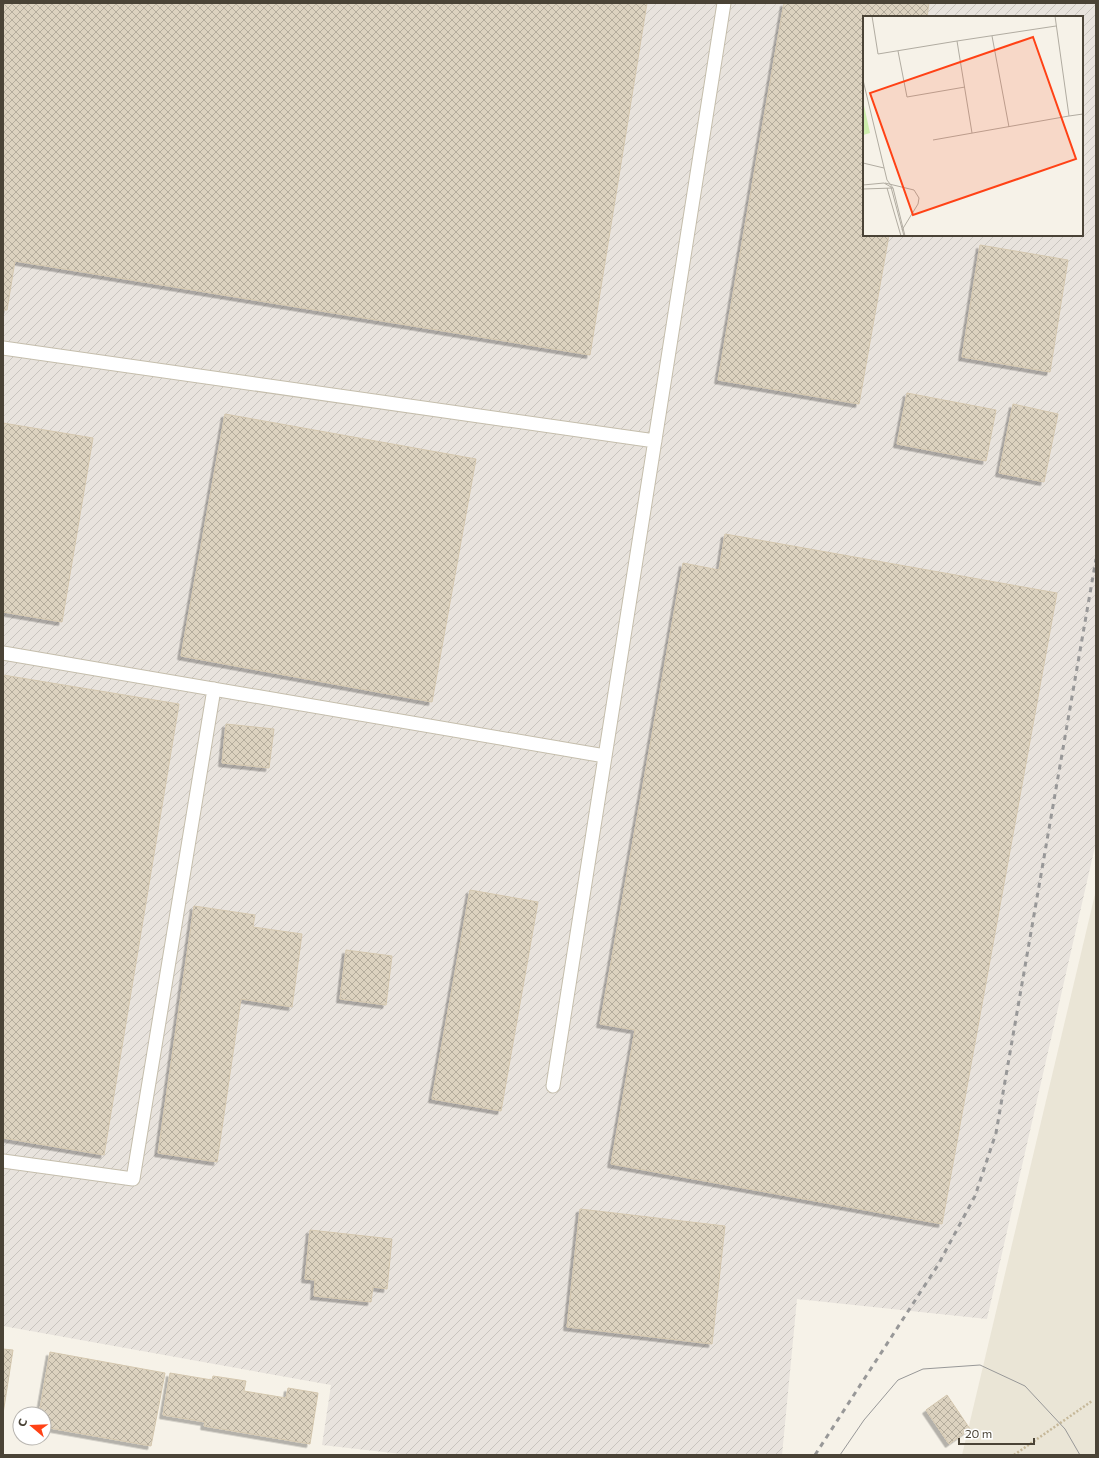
<svg xmlns="http://www.w3.org/2000/svg" width="1099" height="1458" font-family="Commissioner,sans-serif">
  <style>
    .residential { fill: #eae5d6 }
    .industrial { fill: url(#industrial-furrows); fill-rule: evenodd }
    .building { fill: url(#building-cross-hatch); stroke: #d4c7ae; filter: url(#shadow) }
    .lines { fill: none; stroke-linecap: round; stroke-linejoin: round }
    .service-casing { stroke: #c5beac; stroke-width: 15 }
    .path { stroke: #c6b899; stroke-width: 2.5; stroke-dasharray: 2 2; stroke-linecap: butt }
    .service { stroke: #fff; stroke-width: 13 }
    .tram { stroke: #989898; stroke-width: 1 }
    .rail { stroke: #989898; stroke-width: 3; stroke-dasharray: 5 5; stroke-linecap: butt }
    .inset-road { fill: none; stroke: #b1aca1; stroke-width: 1 }
    .view { fill: #ff4216; fill-opacity: 0.15; stroke: #ff4216; stroke-width: 2 }
    .inset-edge { fill: none; stroke: #4a4336; stroke-width: 2 }
  </style>
  <defs>
    <pattern id="industrial-furrows" width="10" height="10" patternUnits="userSpaceOnUse"><rect width="10" height="10" fill="#e8e3dd"/><path d="M-1 1l2-2M0 10L10 0M9 11l2-2" fill="none" stroke="#c8c4be"/></pattern>
    <pattern id="building-cross-hatch" width="8" height="8" patternUnits="userSpaceOnUse"><rect width="8" height="8" fill="#dcd2bf"/><path d="M0 0l8 8M0 8l8-8" fill="none" stroke="#b4ac9c"/></pattern>
    <filter id="shadow"><feDropShadow dx="-3.5" dy="3.5" stdDeviation="0" flood-color="#0004"/></filter>
  </defs>
  <rect width="100%" height="100%" fill="#f6f2e8"/>
  <!-- residential -->
  <path class="residential" d="M 1096,890 L 1096,1455 L 962,1455 Z"/>
  <!-- industrial -->
  <path class="industrial" d="M 3,3 L 1096,3 L 1096,842 L 987,1319 L 797,1299 L 782,1455 L 410,1455 L 322,1445 L 331,1385 L 3,1326 ZM 864,17 L 1082,17 L 1082,235 L 864,235 Z"/>
  <!-- building -->
  <path class="building" d="M 3,3 L 647,3 L 590,355 L 15,261 L 7,310 L 3,310 Z
    M 784,3 L 929,3 L 927,17 L 864,17 L 864,235 L 889,235 L 859,404 L 718,380 Z
    M 980,245 L 1068,260 L 1050,372 L 962,357 Z
    M 907,393 L 996,410 L 986,461 L 897,444 Z
    M 1013,404 L 1058,414 L 1044,482 L 999,473 Z
    M 225,414 L 476,459 L 432,702 L 181,656 Z
    M 3,423 L 93,438 L 62,622 L 3,612 Z
    M 725,534 L 1057,593 L 942,1224 L 611,1164 L 635,1030 L 600,1024 L 683,563 L 719,570 Z
    M 3,675 L 179,704 L 104,1155 L 3,1138 Z
    M 226,724 L 274,729 L 269,768 L 222,763 Z
    M 470,890 L 538,902 L 501,1111 L 432,1099 Z
    M 194,906 L 255,915 L 253,927 L 302,934 L 292,1007 L 241,999 L 217,1162 L 158,1153 Z
    M 346,950 L 392,956 L 386,1005 L 340,999 Z
    M 580,1209 L 725,1226 L 712,1344 L 567,1327 Z
    M 310,1230 L 392,1239 L 387,1289 L 373,1287 L 371,1302 L 314,1296 L 315,1280 L 305,1279 Z
    M 3,1349 L 13,1350 L 3,1414 Z
    M 50,1352 L 165,1373 L 151,1446 L 44,1427 L 44,1414 L 39,1414 Z
    M 170,1373 L 212,1380 L 213,1376 L 246,1381 L 244,1391 L 286,1398 L 288,1388 L 318,1393 L 310,1444 L 204,1426 L 205,1422 L 163,1415 Z
    M 947,1395 L 970,1429 L 949,1444 L 926,1410 Z"/>
  <g class="lines">
    <defs>
      <path id="service" d="M 3,348 L 655,441
        M 3,653 L 605,756
        M 553,1086 L 724,3
        M 3,1161 L 133,1179 L 214,689"/>
    </defs>
    <!-- service casing -->
    <use href="#service" class="service-casing"/>
    <!-- path -->
    <path class="path" d="M 1014,1455 L 1092,1401"/>
    <!-- service -->
    <use href="#service" class="service"/>
    <!-- tram -->
    <path class="tram" d="M 840,1455 L 864,1420 L 898,1380 L 923,1369 L 980,1365 L 1025,1386 L 1065,1429 L 1080,1455"/>
    <!-- rail -->
    <path class="rail" d="M 815,1455 L 938,1265 L 975,1196 L 996,1133 L 1096,559"/>
  </g>
  <!-- overview -->
  <g transform="translate(863 16)">
    <rect width="220" height="220" fill="#f6f2e8"/>
    <path d="M 0,85 L 7,117 L 0,119 Z" fill="#ceeead"/>
    <path class="inset-road" d="M 9,0 L 15,38 L 94,25M 192,0 L 206,100 L 220,98M 129,20 L 146,111M 35,35 L 44,81 L 102,71M 0,64 L 24,164 L 30,172M 109,117 L 94,25 L 193,10M 70,124 L 206,100M 0,147 L 21,152M 22,167 L 51,174 L 56,182 L 55,188 L 39,214M 0,169 L 21,167 L 28,171 L 41,220M 24,172 L 38,220M 0,173 L 30,172 L 42,220"/>
    <path class="view" d="M 170,21 L 213,143 L 50,199 L 7,77 Z"/>
    <rect width="220" height="220" class="inset-edge"/>
  </g>
  <!-- border -->
  <rect width="1099" height="1458" fill="none" stroke="#4a4336" stroke-width="8"/>
  <!-- north arrow -->
  <g transform="translate(32 1426) rotate(289)"><circle r="19" fill="#ffffff" stroke="#b7b4af"/>
  <path d="M0-3L7 15L0 10L-7 15Z" fill="#ff4216"/>
  <text y="-6" font-size="11" font-weight="bold" text-anchor="middle" fill="#4a4336">С</text>
  </g>
  <!-- scale -->
  <path d="M959 1438v6h75v-6" fill="none" stroke="#4a4336" stroke-width="2"/>
  <text x="965" y="1438" font-size="12" fill="#4a4336" stroke="#ffffff" stroke-width="3" paint-order="stroke">20 m</text>
</svg>
